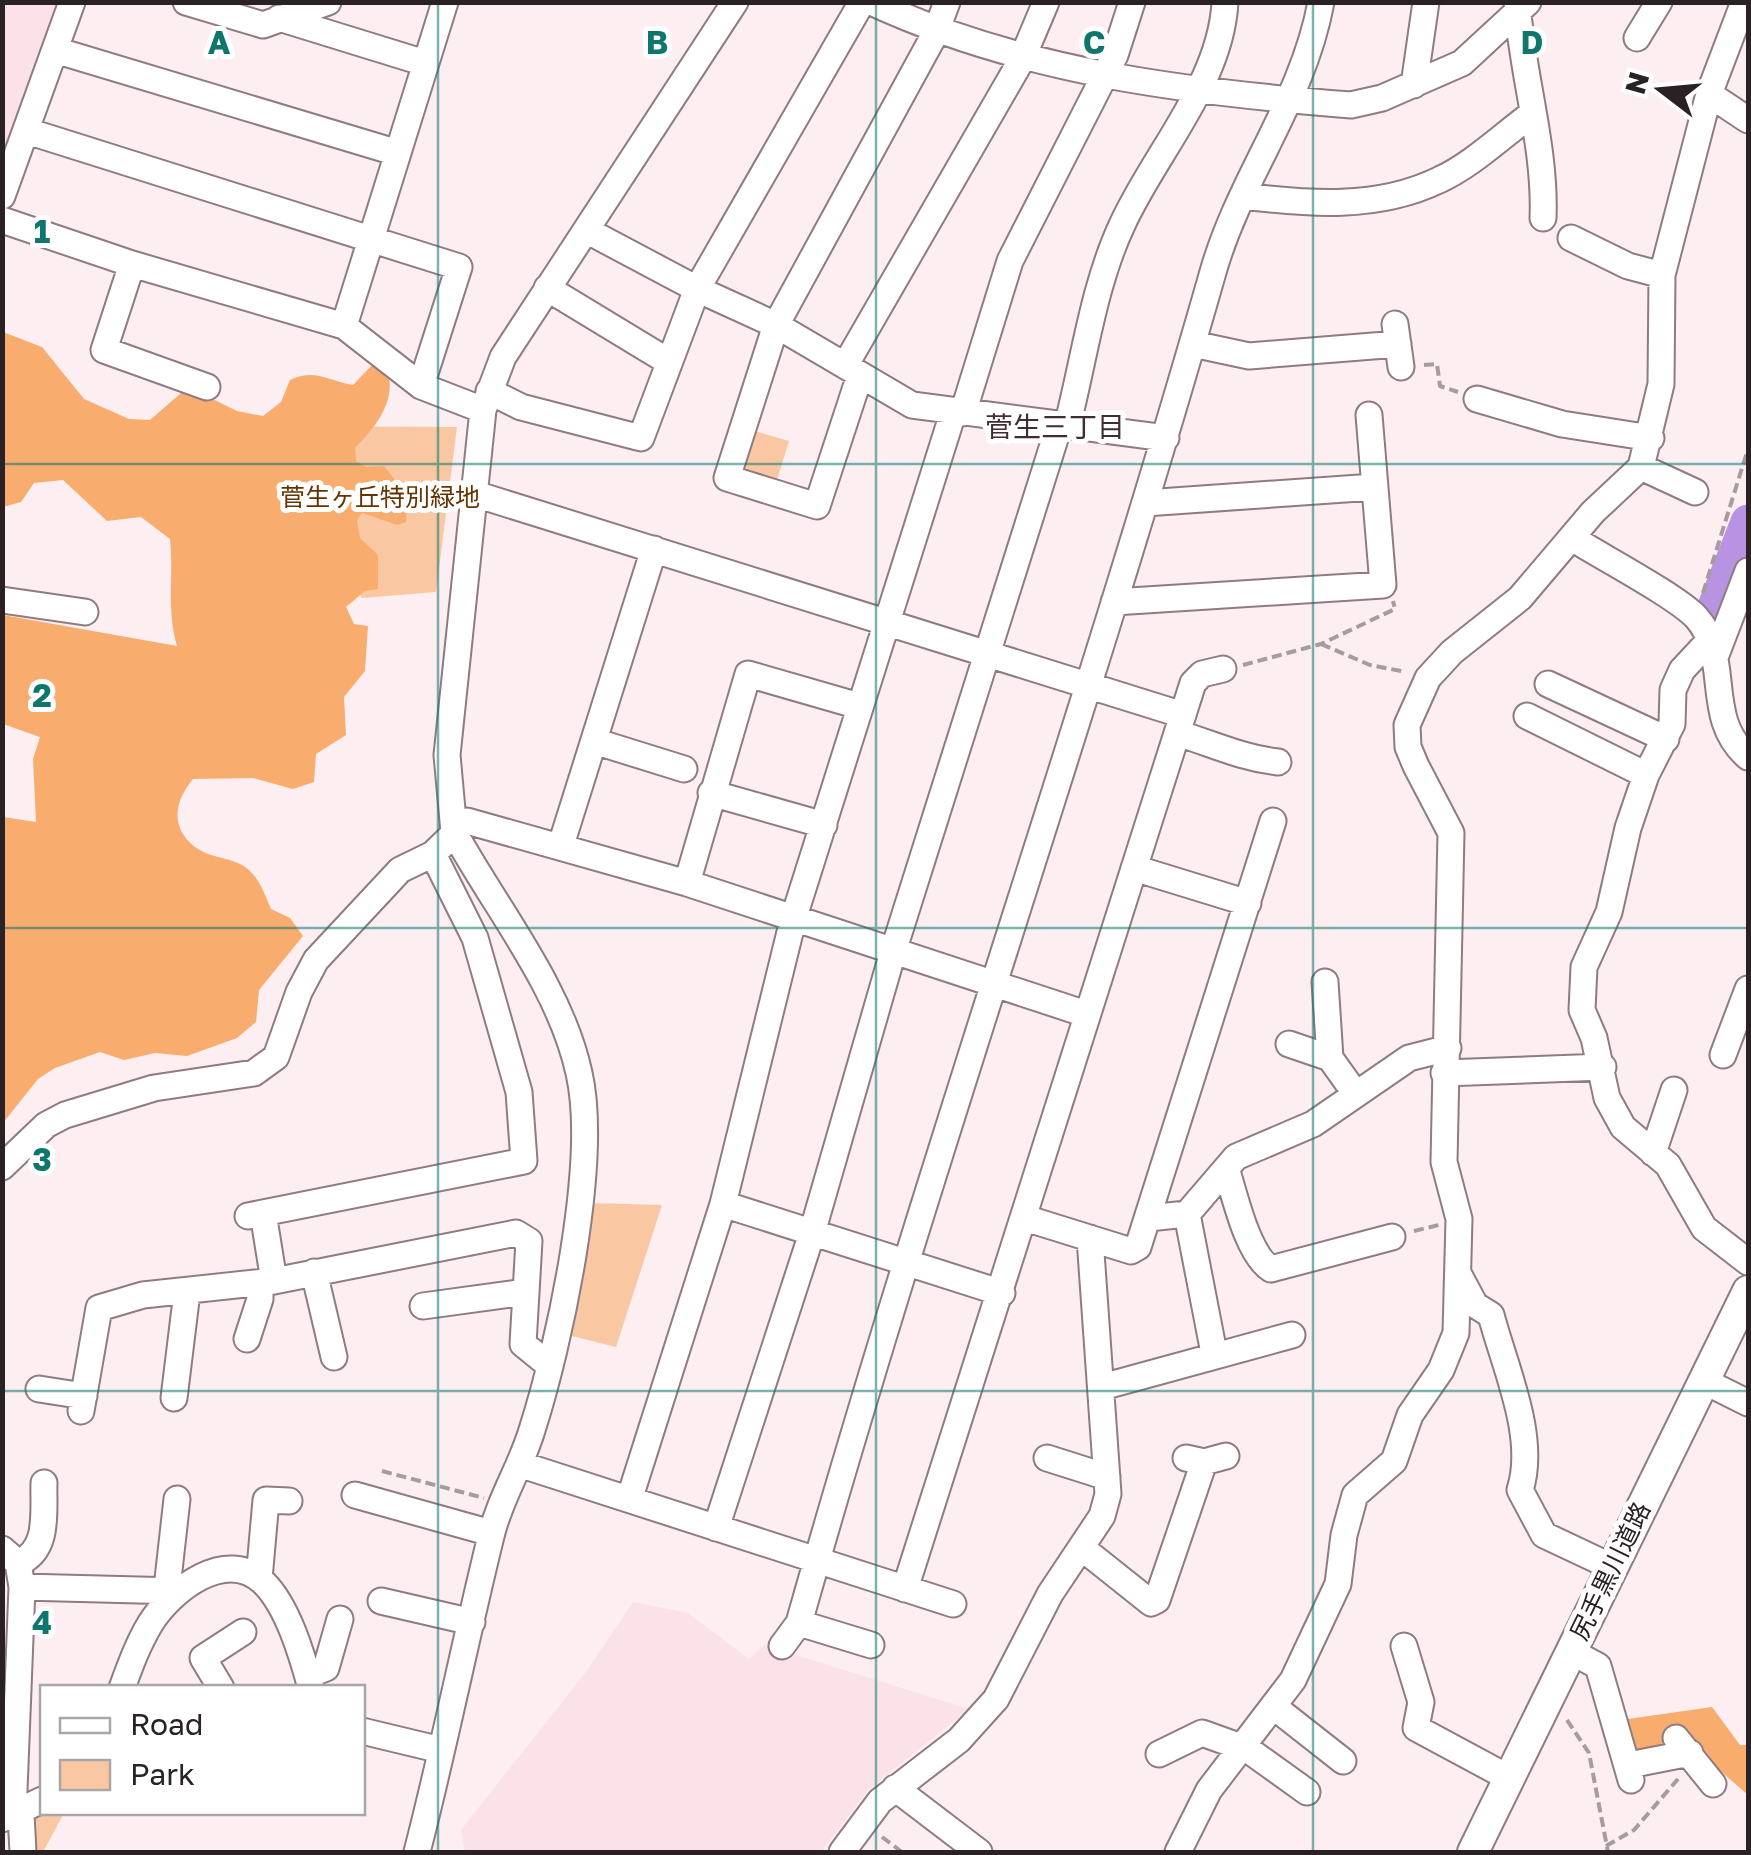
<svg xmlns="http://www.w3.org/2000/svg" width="1751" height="1855" font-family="'Golos Text','Noto Sans JP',sans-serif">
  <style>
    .built { fill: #fbe2e8 }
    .green { fill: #f9c8a2 }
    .forest { fill: #f8ad6f }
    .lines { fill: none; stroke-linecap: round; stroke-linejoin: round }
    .river { stroke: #b793e2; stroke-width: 35 }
    .minor-casing { stroke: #8f7b80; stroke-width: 29 }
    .major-casing { stroke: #8f7b80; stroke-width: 34 }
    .path { stroke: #a69b9d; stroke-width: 4; stroke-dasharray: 10 5; stroke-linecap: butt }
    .minor { stroke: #fff; stroke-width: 25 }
    .major { stroke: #fff; stroke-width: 30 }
    .grid { fill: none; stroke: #0f766e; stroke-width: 2.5; stroke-opacity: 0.55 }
    .labels { text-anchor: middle; stroke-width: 10; stroke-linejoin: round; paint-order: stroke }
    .park-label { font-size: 25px; fill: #633401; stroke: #fff }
    .street-label { font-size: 25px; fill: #292123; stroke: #fff }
    .neighbourhood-label { font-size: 28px; fill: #3f2d32; stroke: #fff }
    .grid-label { font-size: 32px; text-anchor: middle; font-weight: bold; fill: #0f766e; stroke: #fff; stroke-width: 10; stroke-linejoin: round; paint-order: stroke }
  </style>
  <rect width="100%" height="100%" fill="#fceef1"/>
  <!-- built -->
  <path class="built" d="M 3,3 L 63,3 L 3,162 Z
    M 633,1602 L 688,1613 L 749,1659 L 764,1645 L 969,1709 L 868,1790 L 821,1852 L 465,1852 L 461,1830 L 586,1672 Z"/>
  <!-- green -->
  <path class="green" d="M 261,426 L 457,427 L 436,592 L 362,598 Z
    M 751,430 L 789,441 L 776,483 L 746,475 L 741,465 Z
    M 592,1203 L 662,1205 L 616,1347 L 568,1335 Z
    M 42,1812 L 64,1813 L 43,1852 L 28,1852 L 29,1817 Z"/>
  <!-- forest -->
  <path class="forest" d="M 3,332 L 42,347 L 84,399 L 129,419 L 150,420 L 188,387 L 237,411 L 263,416 L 281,402 L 290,380 C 314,368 329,381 353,385 L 374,363 L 386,367 C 399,398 376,427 355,448 L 356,461 L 366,467 L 384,466 L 408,497 L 406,522 L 397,525 L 362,513 L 357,520 L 360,538 L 378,555 L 378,589 L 365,591 L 346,607 L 354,624 L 368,626 L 365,671 L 344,697 L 346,735 L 316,754 L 314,782 L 293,789 L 253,778 L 193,779 C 175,801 169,826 195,847 C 208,857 226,857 240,864 C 258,873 263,891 271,909 L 290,918 L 303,936 L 259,990 L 256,1022 L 237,1038 L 187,1056 L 155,1053 L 124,1060 L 100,1052 L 55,1068 L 38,1079 L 3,1123 L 3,817 L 36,822 L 33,759 L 40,737 L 3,724 L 3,615 L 177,646 C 166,607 174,580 170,539 L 141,517 L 107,521 L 63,480 L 34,483 L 21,502 L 3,507 Z
    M 1712,1707 L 1740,1745 L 1748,1745 L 1748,1795 L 1702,1755 L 1684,1728 L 1646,1755 L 1633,1752 L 1626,1733 L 1628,1719 Z"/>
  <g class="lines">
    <!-- river -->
    <path class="river" d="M 1711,617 L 1748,522"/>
    <defs>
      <path id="minor" d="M 186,2 L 263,25 L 328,2
        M 871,2 C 1023,72 1186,92 1351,105 L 1382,98 L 1462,63 L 1528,2
        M 1517,2 C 1522,75 1546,147 1543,218
        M 279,18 L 425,63
        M 1637,38 L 1659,2
        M 55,50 L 398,153
        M 1414,85 L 1426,2
        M 1709,94 L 1748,120
        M 27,131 L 459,267 L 421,386
        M 2,196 L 72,2
        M 1243,196 C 1308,204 1377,210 1439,180 C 1472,165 1503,135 1533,113
        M 2,220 L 132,264 L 344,326 L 421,386 L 483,410
        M 586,230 L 697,289 L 776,325 L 912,405 L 1166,438
        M 1571,238 L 1628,266 L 1662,275
        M 132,264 L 104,350 L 207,387
        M 547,288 L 669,362
        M 1395,324 L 1401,367
        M 344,326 L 445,2
        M 1193,344 L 1249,356 L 1398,344
        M 846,364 L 1022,59 L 1046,2
        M 860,375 L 817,506 L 727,478 L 776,325 L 936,32 L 947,2
        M 489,391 L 521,407 L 641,438 L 697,289 L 862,2
        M 1477,399 L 1562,424 L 1651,438
        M 963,413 L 1010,261 L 1115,55 L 1132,2
        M 1067,426 C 1084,361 1093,287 1122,225 C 1154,154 1221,83 1225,2
        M 1641,467 L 1695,492
        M 472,493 L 1183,715
        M 1145,503 L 1374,487
        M 1572,538 C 1600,556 1676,596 1696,617 C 1733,658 1702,717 1748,757
        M 2,600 L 85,612
        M 1114,602 L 1383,585 L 1369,415
        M 1709,641 L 1682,670 L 1673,690 L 1672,724 L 1646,775 L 1628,828 L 1609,912 L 1584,967 L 1582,1010 L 1594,1038 L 1607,1098 L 1623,1127 L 1668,1165 L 1704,1228 L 1748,1262
        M 1714,660 L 1748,571
        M 1548,684 L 1666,739
        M 1527,716 L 1646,775
        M 1177,733 C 1213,744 1242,758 1278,762
        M 594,741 L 684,769
        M 711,793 L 824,825
        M 561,845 L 654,549
        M 1134,868 L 1248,903
        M 687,883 L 748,674 L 859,706
        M 1325,982 L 1330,1058
        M 1289,1044 L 1330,1058 L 1355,1093
        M 1723,1055 L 1748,989
        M 1444,1073 L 1603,1067
        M 1653,1153 L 1674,1090
        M 2,1167 L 46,1125 L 65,1115 L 154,1088 L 254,1073 L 276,1057 L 299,992 L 316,960 L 400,870 L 433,854 L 467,821 L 687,883 L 1086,1014
        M 1227,1171 C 1235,1197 1248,1255 1271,1269 L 1392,1237
        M 723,1204 L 1002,1293
        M 263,1213 L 274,1281
        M 1187,1214 L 1214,1353
        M 248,1216 L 524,1161 L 519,1092 L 475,938 L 433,854
        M 1025,1218 L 1131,1251 L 1138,1247 L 1273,821
        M 1148,1218 L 1187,1214 L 1236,1157 L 1313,1124 L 1409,1058 L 1448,1048
        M 314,1272 L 334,1357
        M 1459,1275 L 1475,1305 L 1491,1315 C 1505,1368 1537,1437 1520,1490 L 1544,1535 L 1612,1567
        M 423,1306 L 526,1292
        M 247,1339 L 260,1299 L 260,1283
        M 1704,1381 L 1748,1403
        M 1102,1387 L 1292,1335
        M 39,1389 L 84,1396
        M 174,1398 L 187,1292
        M 81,1411 L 99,1308 L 143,1295 L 274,1281 L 516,1233 L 529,1241 L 523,1344 L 550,1366
        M 1047,1458 L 1107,1477
        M 1186,1458 L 1204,1462 L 1226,1456
        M 519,1464 L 953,1604
        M 355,1495 L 491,1533
        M 630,1497 L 723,1204 L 793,920 L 953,413
        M 716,1528 L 812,1233 L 893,952 L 1059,426
        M 1082,1548 L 1151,1603 L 1157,1600 L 1204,1462
        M 2,1549 L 18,1563 L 22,1587 L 178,1591
        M 18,1563 C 50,1550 43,1512 44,1483
        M 259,1579 L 266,1500 L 289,1501
        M 167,1588 L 177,1499
        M 905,1589 L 1193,683 L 1202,674 L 1223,669
        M 381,1601 L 472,1622
        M 799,1623 L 871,1645
        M 782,1646 L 799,1623 C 927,1169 1084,724 1213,272 C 1240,177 1303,101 1321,2
        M 1404,1646 L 1421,1702 L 1416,1728 L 1509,1778
        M 1570,1651 L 1598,1666 L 1631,1780
        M 308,1675 L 326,1668 L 340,1619
        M 122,1688 C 130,1666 138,1644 150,1624 C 171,1590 227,1546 264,1583 C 288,1607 302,1655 311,1688
        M 221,1688 L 203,1658 L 243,1632
        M 1273,1706 L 1343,1761
        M 362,1731 L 441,1750
        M 1676,1738 L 1713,1784
        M 1243,1746 L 1307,1792
        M 1159,1754 L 1202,1733 L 1241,1747
        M 1629,1765 L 1690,1753
        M 895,1788 L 979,1852
        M 21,1814 L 23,1852
        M 13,1816 L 22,1587
        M 2,1819 L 42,1800
        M 417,1852 C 444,1748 465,1641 491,1536 C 500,1498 521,1467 532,1430 C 560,1343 599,1161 579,1073 C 560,986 496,909 454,832 L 447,755 L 483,410 L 503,357 L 735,2
        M 842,1852 L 880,1801 L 959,1740 L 996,1699 L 1050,1594 L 1102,1516 L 1108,1494 L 1090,1238
        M 1178,1852 L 1209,1790 L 1293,1680 L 1338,1584 L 1344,1535 L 1355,1495 L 1394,1461 L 1410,1415 L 1441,1370 L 1456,1333 L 1459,1219 L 1444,1162 L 1451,833 L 1416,766 L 1408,747 L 1407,725 L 1428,678 L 1452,652 L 1520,598 L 1593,512 L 1641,467 L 1661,384 L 1662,275 L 1709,94 L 1744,2"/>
      <path id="major" d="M 1473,1852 L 1748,1291"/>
    </defs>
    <!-- minor casing -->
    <use href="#minor" class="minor-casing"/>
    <!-- major casing -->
    <use href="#major" class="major-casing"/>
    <!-- path -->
    <path class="path" d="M 1748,249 L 1748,361
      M 1424,365 L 1437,364 L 1440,386 L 1458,392
      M 1703,593 L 1748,449
      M 1321,644 L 1370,665 L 1406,672
      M 1243,665 L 1321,644 L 1395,609 L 1393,601
      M 1414,1231 L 1439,1225
      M 382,1471 L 484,1498
      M 1567,1720 L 1589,1753 L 1608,1852
      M 882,1837 L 902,1852
      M 1606,1846 L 1634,1830 L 1678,1779"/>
    <!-- minor -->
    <use href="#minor" class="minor"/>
    <!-- major -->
    <use href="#major" class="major"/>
  </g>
  <!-- grid -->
  <path class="grid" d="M 438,2 L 438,1852M 876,2 L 876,1852M 1313,2 L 1313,1852M 2,464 L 1748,464M 2,928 L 1748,928M 2,1391 L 1748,1391"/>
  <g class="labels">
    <!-- park labels -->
    <g class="park-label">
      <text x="380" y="506">菅生ヶ丘特別緑地</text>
    </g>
    <!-- street labels -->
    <g class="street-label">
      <text transform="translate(1610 1571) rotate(-64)" y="9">尻手黒川道路</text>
    </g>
    <!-- neighbourhood labels -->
    <g class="neighbourhood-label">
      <text x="1055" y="437">菅生三丁目</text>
    </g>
  </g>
  <g class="grid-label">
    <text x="219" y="54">A</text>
    <text x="657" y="54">B</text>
    <text x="1094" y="54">C</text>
    <text x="1532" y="54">D</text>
    <text x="42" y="243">1</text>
    <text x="42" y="707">2</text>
    <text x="42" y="1171">3</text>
    <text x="42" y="1634">4</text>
  </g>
  <!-- border -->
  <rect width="1751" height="1855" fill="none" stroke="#292123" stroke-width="10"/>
  <!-- legend -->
  <rect x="40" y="1685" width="325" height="130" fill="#ffffff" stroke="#a9a6a7" stroke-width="2.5"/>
  <rect x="60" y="1718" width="50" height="15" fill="#ffffff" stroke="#a9a6a7" stroke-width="2.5"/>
  <text x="130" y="1735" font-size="30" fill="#292123">Road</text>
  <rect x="60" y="1760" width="50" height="30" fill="#f9c8a2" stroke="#a9a6a7" stroke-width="2.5"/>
  <text x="130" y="1785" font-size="30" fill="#292123">Park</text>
  <!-- north arrow -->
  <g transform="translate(1661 90) rotate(286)" stroke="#ffffff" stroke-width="8" paint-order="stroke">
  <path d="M0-8L18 38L0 25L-18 38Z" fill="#292123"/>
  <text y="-15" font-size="28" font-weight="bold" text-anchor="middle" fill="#292123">N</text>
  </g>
</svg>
